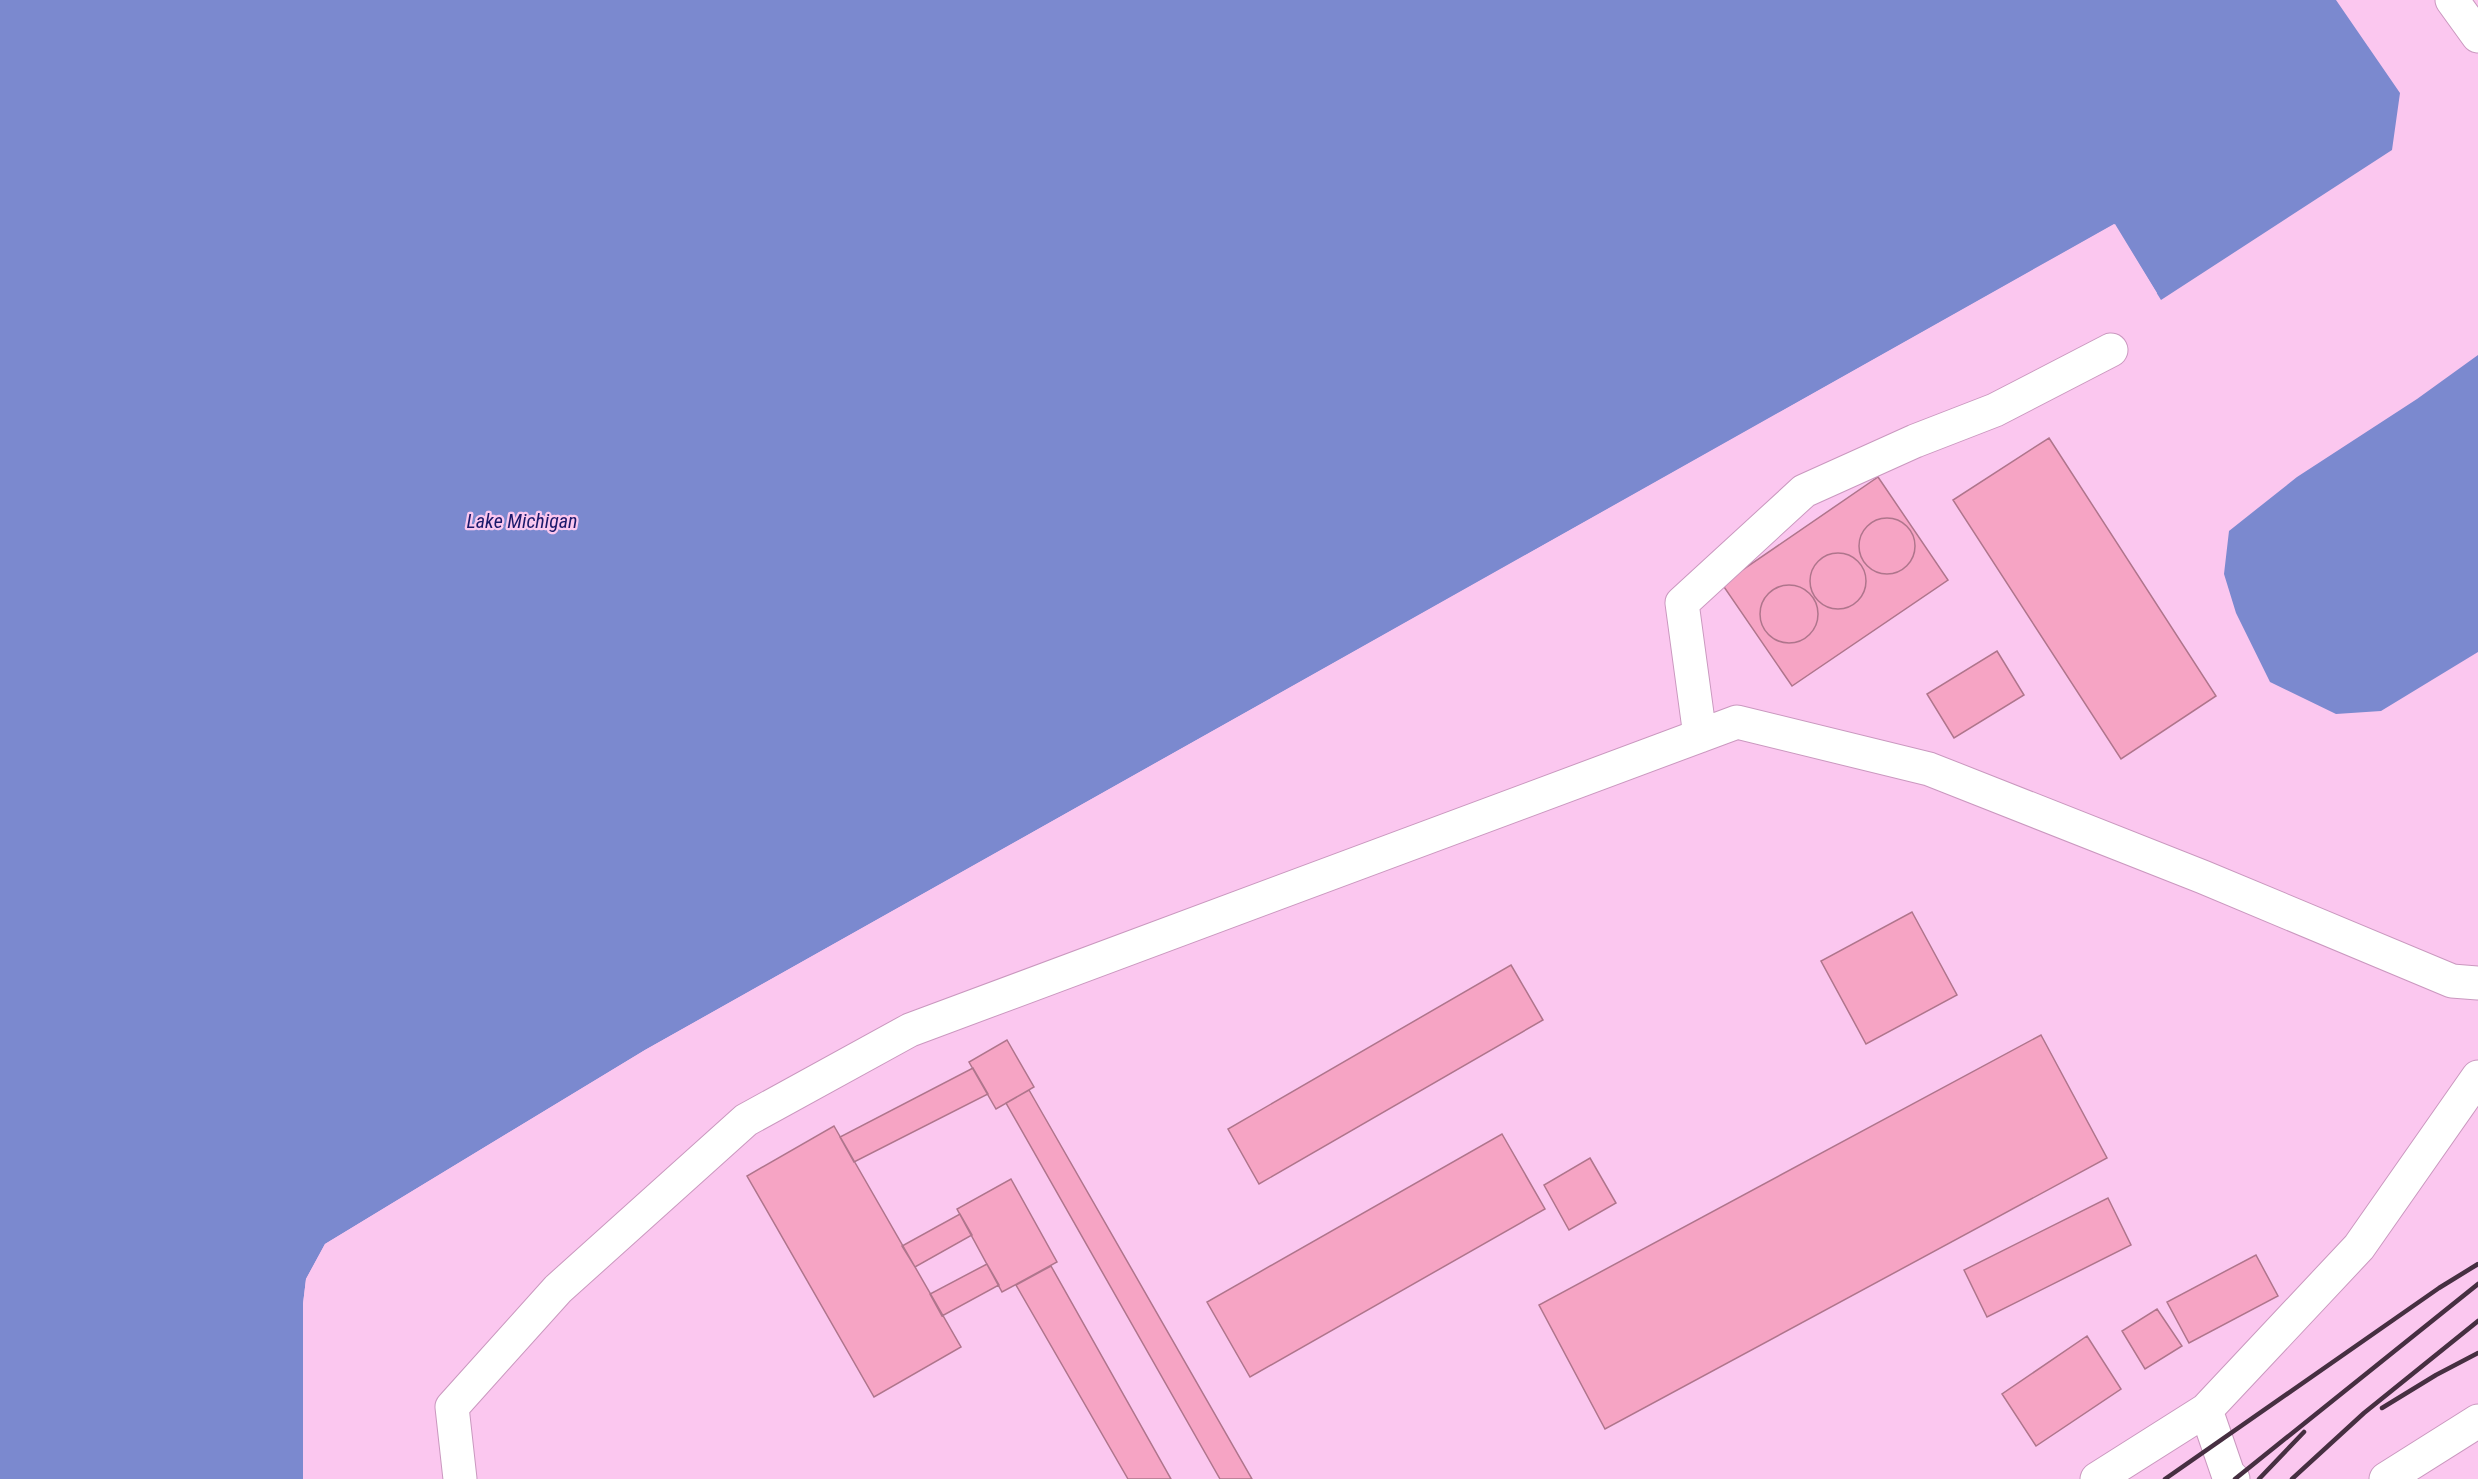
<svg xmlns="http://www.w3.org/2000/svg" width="2478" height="1479" font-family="'Roboto Condensed',sans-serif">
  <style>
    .water { fill: #7b89cf }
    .pier { fill: #fbc7ef }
    .building { fill: #f6a4c4; stroke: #af758c; stroke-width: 1.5 }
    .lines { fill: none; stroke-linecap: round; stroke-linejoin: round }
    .minor-casing { stroke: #ca98bf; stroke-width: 35 }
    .minor { stroke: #fff; stroke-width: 33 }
    .rail { stroke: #462f41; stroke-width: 4.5 }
    .labels { text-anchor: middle; stroke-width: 4.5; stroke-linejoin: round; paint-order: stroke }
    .water-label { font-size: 20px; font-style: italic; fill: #1b196a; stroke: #fbc7ef }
  </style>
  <rect width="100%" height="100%" fill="#fbc7ef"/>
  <!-- water -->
  <path class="water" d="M 0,0 L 2336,0 L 2400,93 L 2392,150 L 2161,300 L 2114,224 L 645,1050 L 325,1244 L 306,1279 L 303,1304 L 303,1479 L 0,1479 Z
    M 2478,355 L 2478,652 L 2381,711 L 2336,714 L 2270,682 L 2236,613 L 2224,574 L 2229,531 L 2297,477 L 2417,399 Z"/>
  <!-- pier -->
  <path class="pier" d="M 2115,224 L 2157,293 L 2154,295 L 2114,228 L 647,1053 L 327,1247 L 309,1280 L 306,1304 L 306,1479 L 303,1479 L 303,1304 L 306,1279 L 325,1244 L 645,1050 Z"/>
  <!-- building -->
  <path class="building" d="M 2049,438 L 2216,696 L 2121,759 L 1953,500 Z
    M 1878,477 L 1948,580 L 1792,686 L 1722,584 Z
    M1859 546a28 28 0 1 1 56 0a28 28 0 1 1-56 0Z
    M1810 581a28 28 0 1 1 56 0a28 28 0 1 1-56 0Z
    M1760 614a29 29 0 1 1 58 0a29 29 0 1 1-58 0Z
    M 1997,651 L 2024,695 L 1954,738 L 1927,694 Z
    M 1912,912 L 1957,995 L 1866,1044 L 1821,961 Z
    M 1511,965 L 1543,1020 L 1259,1184 L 1228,1129 Z
    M 2041,1035 L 2107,1158 L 1605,1429 L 1539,1305 Z
    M 1007,1040 L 1034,1087 L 996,1109 L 969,1062 Z
    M 973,1068 L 988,1094 L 854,1162 L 840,1137 Z
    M 1029,1090 L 1252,1479 L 1220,1479 L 1006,1103 Z
    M 834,1126 L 961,1347 L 874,1397 L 747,1176 Z
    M 1502,1134 L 1545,1209 L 1250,1377 L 1207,1302 Z
    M 1590,1158 L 1616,1203 L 1569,1230 L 1544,1185 Z
    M 1011,1179 L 1057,1262 L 1002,1292 L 957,1209 Z
    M 2108,1198 L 2131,1245 L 1987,1317 L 1964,1270 Z
    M 960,1214 L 972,1235 L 915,1267 L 902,1246 Z
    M 2256,1255 L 2278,1296 L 2189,1343 L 2167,1302 Z
    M 987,1264 L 999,1285 L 942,1316 L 930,1294 Z
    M 1051,1266 L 1171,1479 L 1128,1479 L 1016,1285 Z
    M 2157,1309 L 2182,1346 L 2145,1369 L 2122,1331 Z
    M 2087,1336 L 2121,1389 L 2036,1446 L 2002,1394 Z"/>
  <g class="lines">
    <defs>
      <path id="minor" d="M 2452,0 L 2478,36
        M 1700,736 L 1682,603 L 1804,491 L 1915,441 L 1995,410 L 2111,350
        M 2206,1410 L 2228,1474 L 2233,1479
        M 460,1479 L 452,1407 L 558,1289 L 746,1120 L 910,1030 L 1737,722 L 1929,769 L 2203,877 L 2452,981 L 2478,983
        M 2097,1479 L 2206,1410 L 2359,1247 L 2478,1077
        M 2386,1479 L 2478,1421"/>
    </defs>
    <!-- minor casing -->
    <use href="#minor" class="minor-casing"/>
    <!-- minor -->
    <use href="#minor" class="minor"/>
    <!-- rail -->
    <path class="rail" d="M 2382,1408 L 2436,1375 L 2478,1353
      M 2165,1479 L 2439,1288 L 2478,1264
      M 2235,1479 L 2478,1284
      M 2259,1479 L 2304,1432
      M 2292,1479 L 2364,1413 L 2478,1321"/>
  </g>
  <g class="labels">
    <!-- water labels -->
    <g class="water-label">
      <text x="522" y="528">Lake Michigan</text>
    </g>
  </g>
</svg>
